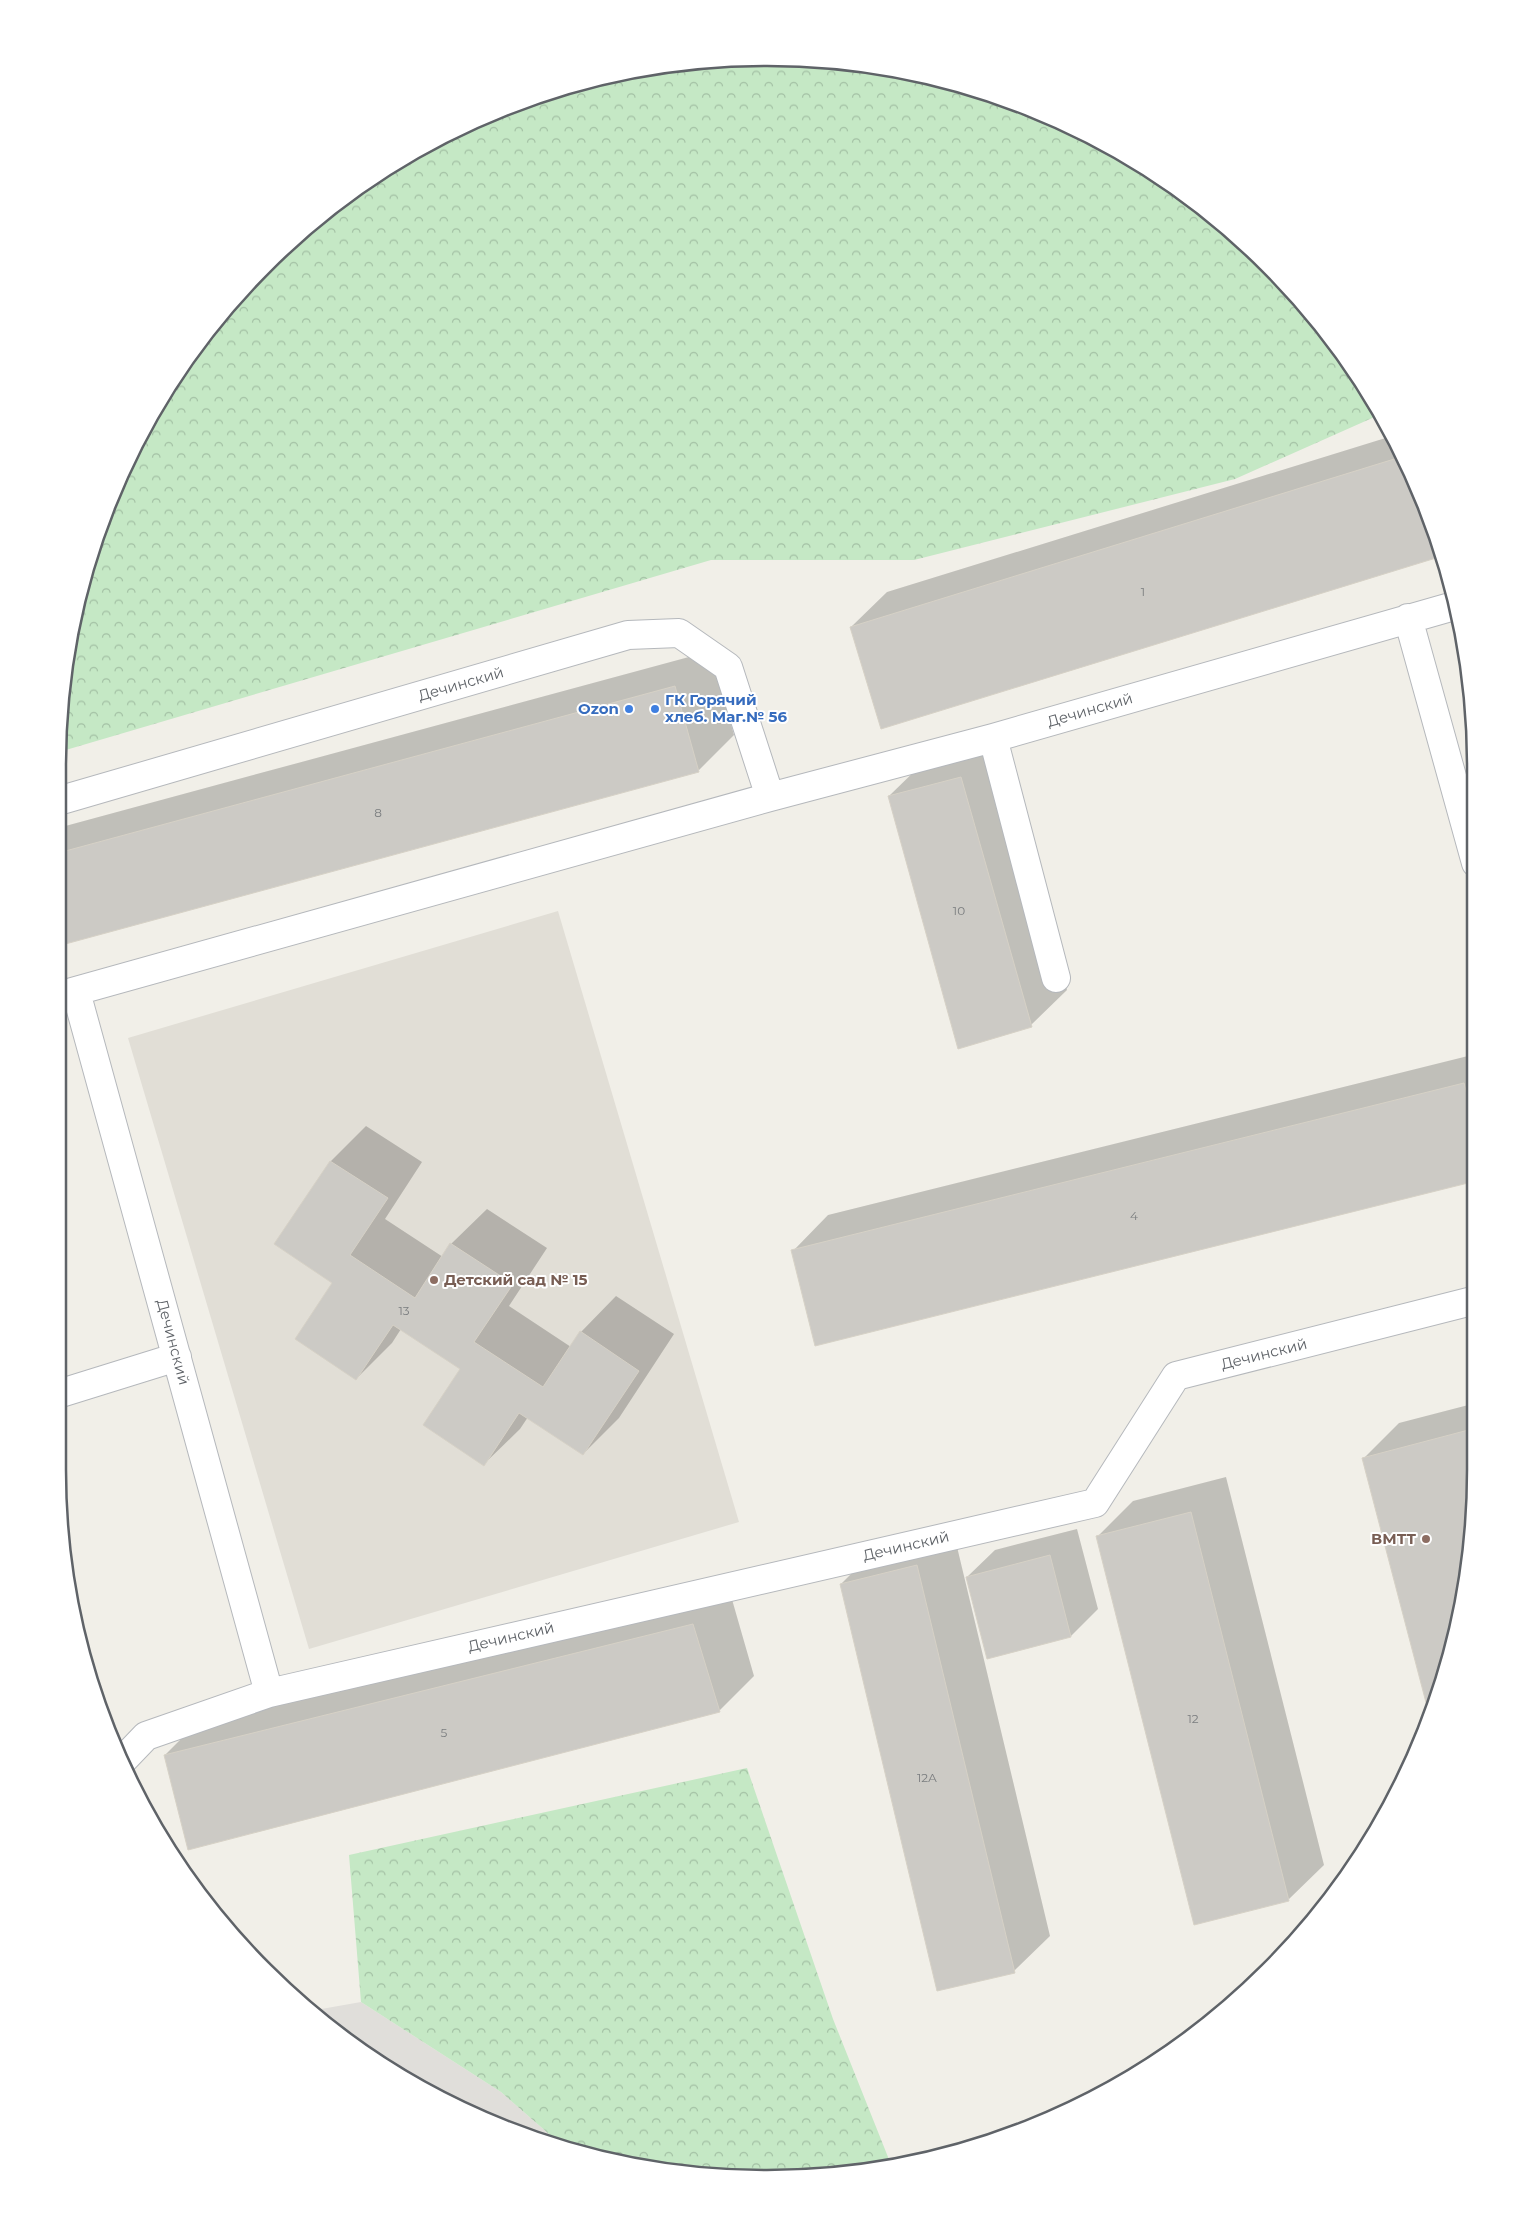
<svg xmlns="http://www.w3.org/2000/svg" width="1533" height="2236" font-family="Montserrat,sans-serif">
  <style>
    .industrial { fill: #e0deda }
    .education { fill: #e1ded6 }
    .forest { fill: url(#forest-crowns) }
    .shadow { fill: #0003 }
    .building { fill: #cccac5; stroke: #d6d1c6 }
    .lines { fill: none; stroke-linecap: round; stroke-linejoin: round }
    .minor-casing { stroke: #b5b8bc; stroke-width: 30 }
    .minor { stroke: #fff; stroke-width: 28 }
    .shop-dot { fill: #3f7fe0; stroke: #fff; stroke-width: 2 }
    .education-dot { fill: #8d6e63; stroke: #fff; stroke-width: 2 }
    .labels { text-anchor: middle; stroke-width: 4; stroke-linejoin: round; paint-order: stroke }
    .number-label { font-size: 12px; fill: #7a7d7f }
    .street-label { font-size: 15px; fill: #5f6368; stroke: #fff }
    .shop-label { font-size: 15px; font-weight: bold; fill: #366cbe; stroke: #fff; text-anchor: start }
    .education-label { font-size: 15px; font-weight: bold; fill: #785e54; stroke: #fff; text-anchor: start }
    .rim { fill: none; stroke: #5f6368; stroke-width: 2.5 }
  </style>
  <defs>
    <pattern id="forest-crowns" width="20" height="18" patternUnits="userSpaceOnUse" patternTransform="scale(1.25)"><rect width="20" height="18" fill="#c5e8c5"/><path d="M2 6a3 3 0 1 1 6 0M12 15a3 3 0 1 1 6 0" fill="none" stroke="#a3c0a4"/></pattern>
  </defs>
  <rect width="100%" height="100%" fill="#f1efe8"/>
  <!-- industrial -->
  <path class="industrial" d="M 361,2002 L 501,2092 L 557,2141 L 495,2124 L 412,2083 L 310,2011 Z"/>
  <!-- education -->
  <path class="education" d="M 558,911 L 739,1522 L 309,1649 L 128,1038 Z"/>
  <!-- forest -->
  <path class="forest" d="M 767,58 L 905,71 L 1038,112 L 1161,177 L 1268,265 L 1329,335 L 1379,415 L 1235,479 L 914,560 L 711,560 L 59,752 L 71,628 L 95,538 L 152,412 L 265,265 L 373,177 L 495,111 L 628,71 Z
    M 747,1768 L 833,2019 L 892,2167 L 813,2177 L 674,2172 L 557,2141 L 501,2092 L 361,2002 L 349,1855 Z"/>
  <!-- shadow -->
  <path class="shadow" d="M 1392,436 L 1402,453 L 1462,628 L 1464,650 L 1437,556 L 882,727 L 851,627 L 887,592 Z
    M 711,651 L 734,735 L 698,771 L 58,945 L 58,828 Z
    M 996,742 L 1067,990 L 1031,1025 L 889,796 L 925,761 Z
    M 1476,1054 L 1476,1180 L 793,1251 L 828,1215 Z
    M 366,1126 L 422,1162 L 385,1219 L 443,1257 L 451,1244 L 487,1209 L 547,1248 L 509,1306 L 571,1347 L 581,1332 L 616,1296 L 674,1334 L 619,1418 L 583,1454 L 528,1417 L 520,1429 L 484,1464 L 462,1368 L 401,1329 L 392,1343 L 356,1379 L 334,1282 L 276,1244 L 331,1161 Z
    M 58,1216 L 61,1228 L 58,1232 Z
    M 1476,1403 L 1476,1470 L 1462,1608 L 1430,1712 L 1363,1459 L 1399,1423 Z
    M 1226,1477 L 1324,1865 L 1288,1900 L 1098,1536 L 1133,1501 Z
    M 1077,1529 L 1098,1609 L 1071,1636 L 967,1577 L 995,1550 Z
    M 953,1530 L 1050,1936 L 1014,1971 L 841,1584 L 877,1548 Z
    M 729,1589 L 754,1676 L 719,1711 L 165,1755 L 201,1719 Z"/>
  <!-- building -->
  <path class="building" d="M 1404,456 L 1436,558 L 881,729 L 850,627 Z
    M 1428,530 L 1462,628 L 1465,656 L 1451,607 Z
    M 675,686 L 699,772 L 58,946 L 58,853 Z
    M 961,777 L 1032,1027 L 958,1049 L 888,796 Z
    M 1464,1083 L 1476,1130 L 1476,1181 L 815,1346 L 791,1250 Z
    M 330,1161 L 388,1198 L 350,1255 L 415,1298 L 450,1243 L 513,1284 L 474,1342 L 543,1387 L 580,1331 L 639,1371 L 583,1455 L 519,1413 L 484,1466 L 423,1425 L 460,1369 L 393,1325 L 356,1380 L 295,1339 L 332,1283 L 274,1244 Z
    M 1476,1428 L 1476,1470 L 1462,1608 L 1429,1714 L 1362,1458 Z
    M 1191,1512 L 1289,1901 L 1194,1925 L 1096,1536 Z
    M 1050,1555 L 1071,1637 L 987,1659 L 966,1577 Z
    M 917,1565 L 1015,1973 L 937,1991 L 840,1584 Z
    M 693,1624 L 720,1712 L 188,1850 L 164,1755 Z"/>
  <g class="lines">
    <defs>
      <path id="minor" d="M 1408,618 L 1476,863
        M 993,738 L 1056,978
        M 58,801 L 628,635 L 679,633 L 728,667 L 770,797
        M 76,992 L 269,1693
        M 58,996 L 770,797 L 993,738 L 1454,606
        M 58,1394 L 177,1357
        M 122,1761 L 146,1736 L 269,1693 L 1095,1503 L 1176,1376 L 1476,1300"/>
    </defs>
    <!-- minor casing -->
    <use href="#minor" class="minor-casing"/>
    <!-- minor -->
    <use href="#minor" class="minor"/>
  </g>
  <!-- markers -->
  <g class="shop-dot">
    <circle cx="629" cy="709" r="5"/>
    <circle cx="655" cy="709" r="5"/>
  </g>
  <g class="education-dot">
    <circle cx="434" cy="1280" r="5"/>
    <circle cx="1426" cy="1539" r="5"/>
  </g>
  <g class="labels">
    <!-- number labels -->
    <g class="number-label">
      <text x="1143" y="596">1</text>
      <text x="378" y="817">8</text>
      <text x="959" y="915">10</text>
      <text x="1134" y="1220">4</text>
      <text x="404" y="1315">13</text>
      <text x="1193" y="1723">12</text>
      <text x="444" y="1737">5</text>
      <text x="927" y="1782">12А</text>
    </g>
    <!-- street labels -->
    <g class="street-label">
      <text transform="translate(461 684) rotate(-16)" y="5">Дечинский</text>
      <text transform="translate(1090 710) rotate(-16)" y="5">Дечинский</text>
      <text transform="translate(173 1342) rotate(75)" y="5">Дечинский</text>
      <text transform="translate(1264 1354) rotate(-14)" y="5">Дечинский</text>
      <text transform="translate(906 1546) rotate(-13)" y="5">Дечинский</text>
      <text transform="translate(511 1637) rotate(-13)" y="5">Дечинский</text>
    </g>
    <!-- shop labels -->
    <g class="shop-label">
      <text x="665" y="705">ГК Горячий<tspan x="665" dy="17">хлеб. Маг.№ 56</tspan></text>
      <text x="619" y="714" text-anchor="end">Ozon</text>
    </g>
    <!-- education labels -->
    <g class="education-label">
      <text x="444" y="1285">Детский сад № 15</text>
      <text x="1416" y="1544" text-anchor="end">ВМТТ</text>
    </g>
  </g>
  <!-- crop -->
  <path d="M0 0H1533V2236H0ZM766 66H767A700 700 0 0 1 1467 766V1470A700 700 0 0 1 767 2170H766A700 700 0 0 1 66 1470V766A700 700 0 0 1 766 66Z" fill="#fff" fill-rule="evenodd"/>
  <path class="rim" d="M766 66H767A700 700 0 0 1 1467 766V1470A700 700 0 0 1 767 2170H766A700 700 0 0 1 66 1470V766A700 700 0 0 1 766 66Z"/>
</svg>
